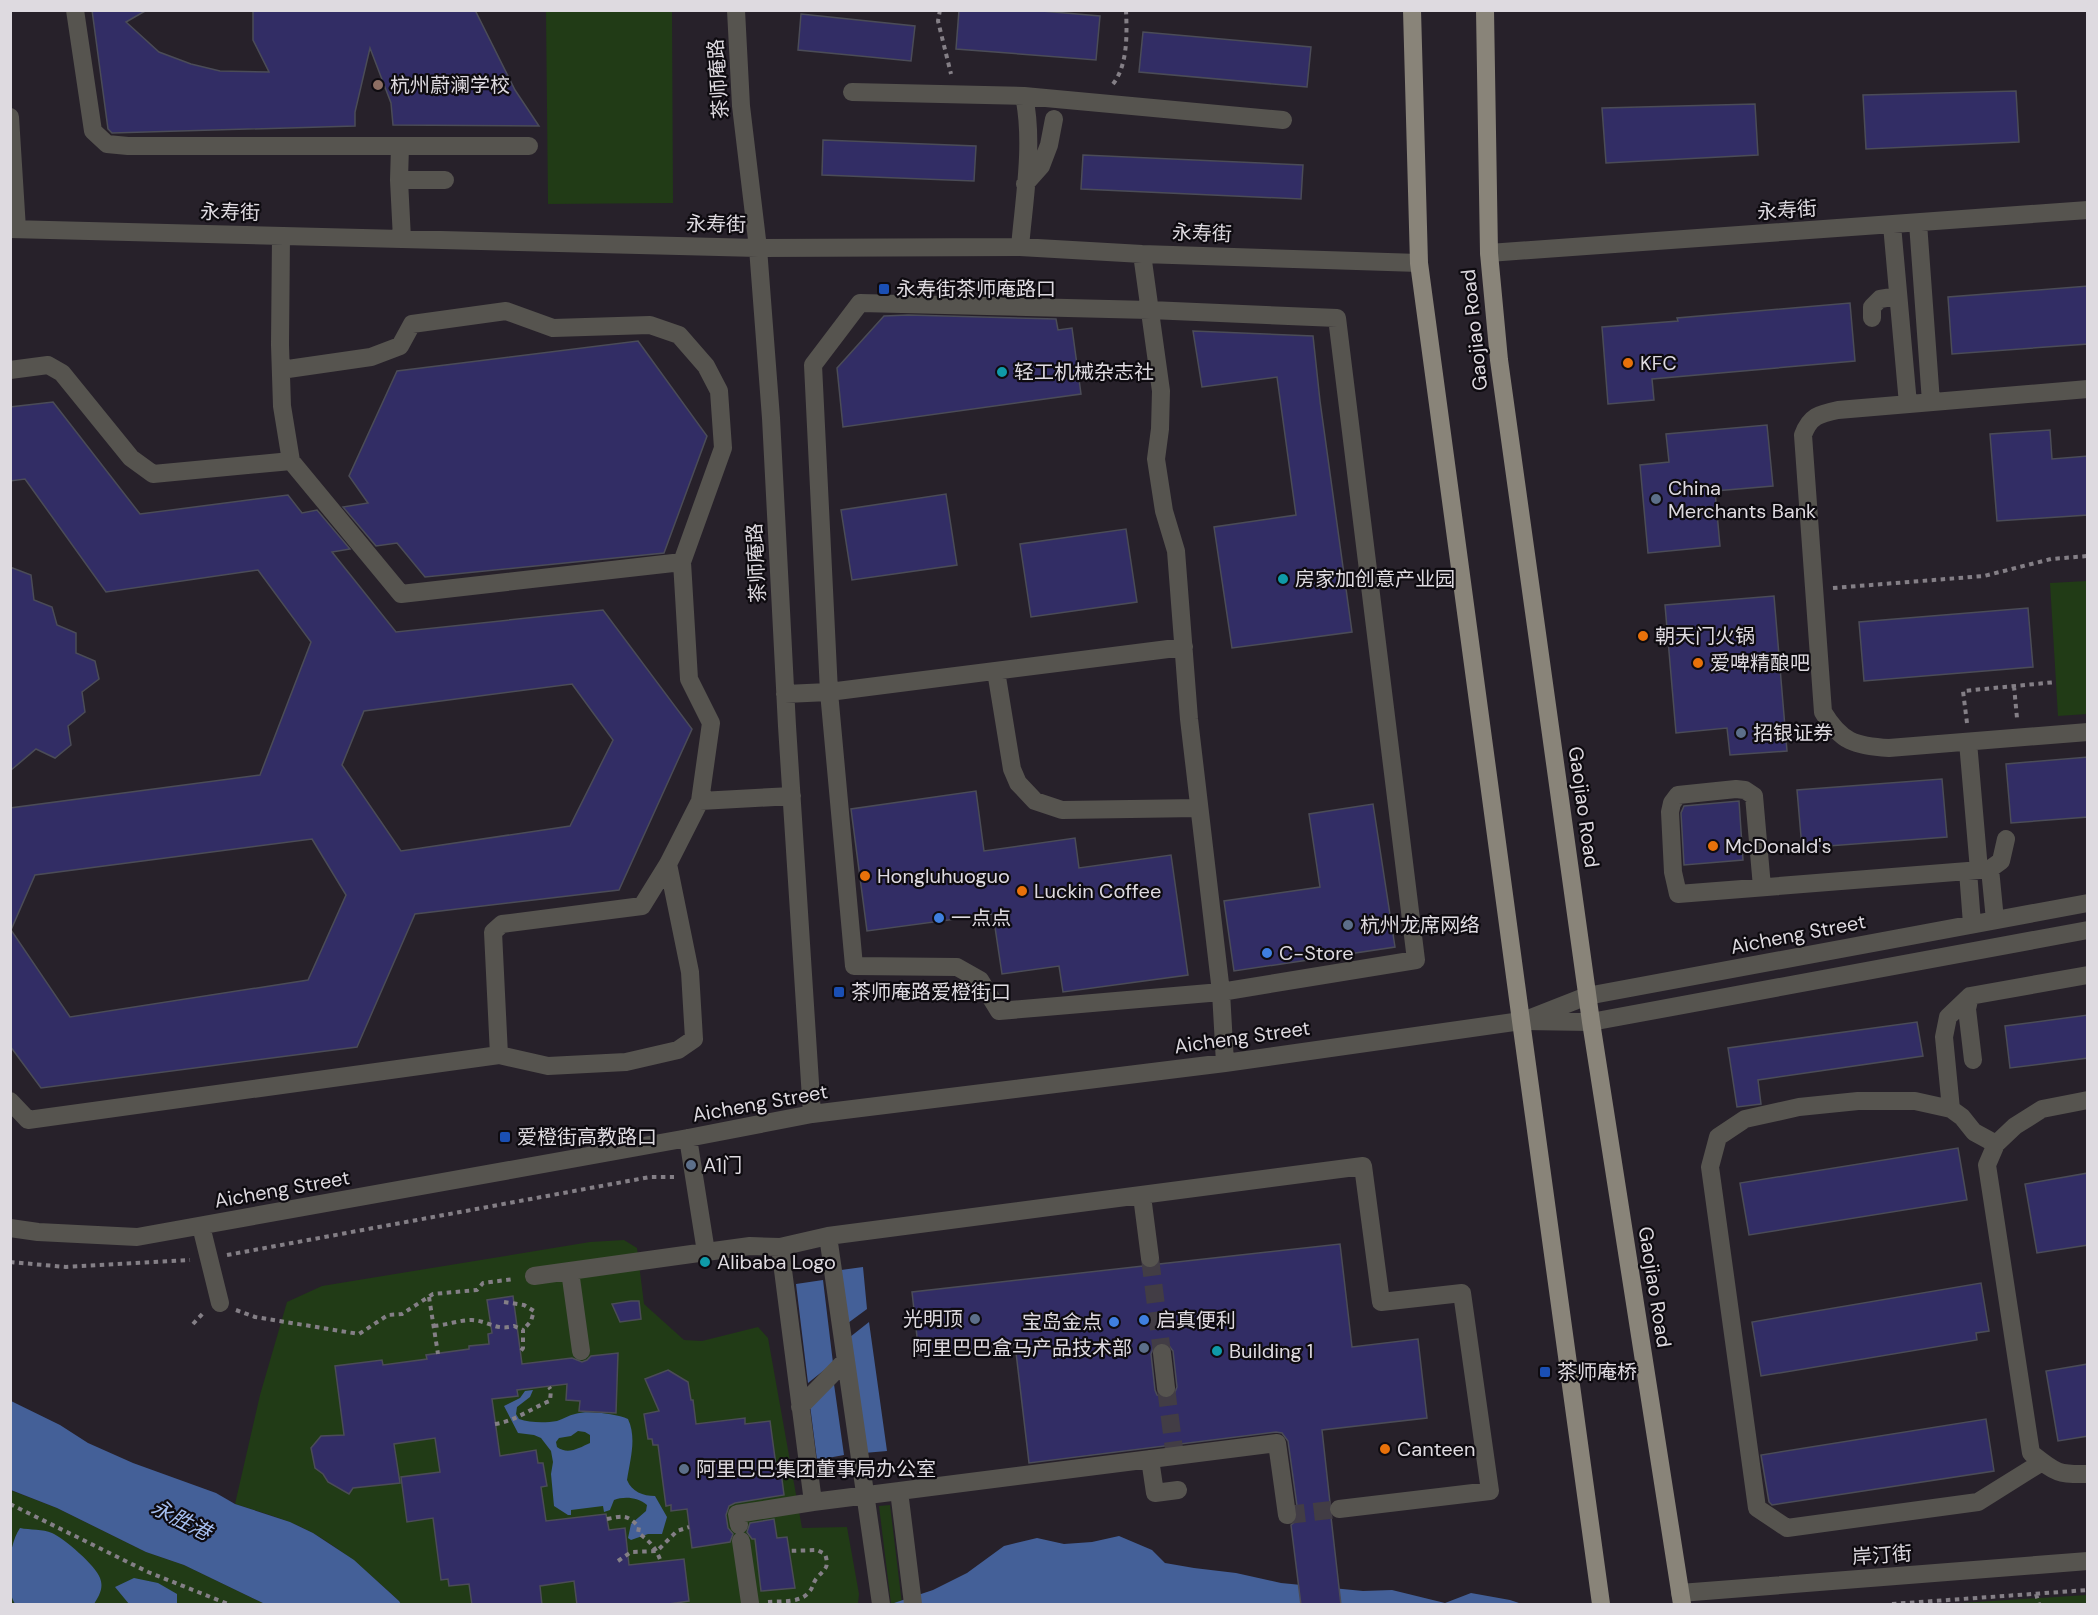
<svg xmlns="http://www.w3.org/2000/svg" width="2098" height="1615" font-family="'DM Sans','Noto Sans SC',sans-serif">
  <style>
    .green { fill: #213b16 }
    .water { fill: #446098; fill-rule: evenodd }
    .building { fill: #322d65; stroke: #4b4c57; stroke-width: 1.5; fill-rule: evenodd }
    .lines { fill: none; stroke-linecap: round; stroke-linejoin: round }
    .minor-tunnel { stroke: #423d45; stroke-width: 18; stroke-dasharray: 18 9; stroke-linecap: butt }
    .path { stroke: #847f86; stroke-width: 4; stroke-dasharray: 4.5 4.5; stroke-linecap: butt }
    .minor { stroke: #56544f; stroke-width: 18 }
    .major { stroke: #898479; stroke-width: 18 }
    .education-dot { fill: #8d6e63; stroke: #0e0b10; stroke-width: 2 }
    .transit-dot { fill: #1a4fb4; stroke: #0e0b10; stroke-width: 2 }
    .food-dot { fill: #e8710a; stroke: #0e0b10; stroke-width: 2 }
    .culture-dot { fill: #0f9aa8; stroke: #0e0b10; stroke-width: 2 }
    .service-dot { fill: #5c6f8a; stroke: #0e0b10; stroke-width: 2 }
    .shop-dot { fill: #3f7fe0; stroke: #0e0b10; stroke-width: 2 }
    .labels { text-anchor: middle; stroke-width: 4.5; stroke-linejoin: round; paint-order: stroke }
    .street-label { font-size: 20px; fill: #dedae0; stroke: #0e0b10 }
    .poi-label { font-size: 20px; fill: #dedae0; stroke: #0e0b10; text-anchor: start }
    .water-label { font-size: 21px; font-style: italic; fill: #a6bff1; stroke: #0e0b10 }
  </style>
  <rect width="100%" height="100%" fill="#27212a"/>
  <!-- green -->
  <path class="green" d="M 546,11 L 672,11 L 673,203 L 548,204 Z
    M 2087,581 L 2087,714 L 2058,716 L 2050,583 Z
    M 624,1240 L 637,1248 L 644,1304 L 684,1340 L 702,1341 L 758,1327 L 768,1338 L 802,1528 L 847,1527 L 859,1594 L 858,1604 L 401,1604 L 399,1601 C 366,1571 331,1538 289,1522 C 272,1515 253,1510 235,1504 L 260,1395 L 287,1302 L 322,1286 L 590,1242 Z
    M 10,1490 L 57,1508 L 146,1552 L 184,1565 L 265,1604 L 11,1604 Z
    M 890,1505 L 902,1604 L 891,1604 L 879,1506 Z
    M 2087,1595 L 2087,1604 L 1945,1604 Z"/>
  <!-- water -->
  <path class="water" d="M 863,1267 L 867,1309 L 848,1323 L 841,1270 Z
    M 823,1280 L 833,1363 L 808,1383 L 796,1284 Z
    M 869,1322 L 887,1451 L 864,1453 L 850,1337 Z
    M 833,1377 L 844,1455 L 817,1460 L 810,1405 Z
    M 533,1390 L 530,1397 L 517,1407 L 516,1414 L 519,1419 C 530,1423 546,1423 557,1421 C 563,1419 569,1415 575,1414 C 588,1410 616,1414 628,1419 C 637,1438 630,1460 627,1480 C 632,1492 643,1496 655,1496 L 667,1517 L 662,1534 L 648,1534 L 631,1540 L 628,1538 L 631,1524 L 646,1511 L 647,1505 C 638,1497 624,1496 614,1500 L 610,1510 L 604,1512 L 603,1506 L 571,1510 L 571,1515 L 568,1515 L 554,1506 L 551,1474 L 553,1462 L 551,1451 L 541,1438 L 534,1435 L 518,1433 L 504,1406 L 520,1398 L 525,1391 ZM 578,1431 L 585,1432 L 590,1435 L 590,1443 C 579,1448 568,1455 557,1447 L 556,1442 L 559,1438 L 571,1436 Z
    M 11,1401 L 60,1425 L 88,1443 L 133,1463 L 216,1493 L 235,1504 L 290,1522 L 313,1533 L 354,1560 L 399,1601 L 401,1604 L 265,1604 L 184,1565 L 146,1552 L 57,1508 L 11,1490 Z
    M 20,1528 C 30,1530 43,1529 52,1533 C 64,1538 96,1566 100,1578 C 104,1588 99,1596 94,1604 L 15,1604 C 5,1587 8,1545 20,1528 Z
    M 1119,1536 L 1152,1550 L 1165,1563 L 1194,1568 L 1236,1573 L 1281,1583 L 1363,1591 L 1392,1590 L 1445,1603 L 1471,1593 L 1510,1600 L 1522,1604 L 891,1604 L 933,1590 L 967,1573 L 1004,1546 L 1037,1538 L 1064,1544 L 1092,1542 Z
    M 134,1578 L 158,1583 L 177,1594 L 177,1604 L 129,1604 L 115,1587 Z"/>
  <!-- building -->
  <path class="building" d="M 92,10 L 147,10 L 126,22 L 159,52 L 191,64 L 220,71 L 269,72 L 253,40 L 253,10 L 475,10 L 515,90 L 539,126 L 393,125 L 391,103 L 370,48 L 355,112 L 355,126 L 112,133 L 108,129 Z
    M 959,10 L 1030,10 L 1100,16 L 1096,60 L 956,49 Z
    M 801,14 L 915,26 L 911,61 L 798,50 Z
    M 1143,32 L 1311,47 L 1307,87 L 1139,72 Z
    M 2016,91 L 2019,142 L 1866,149 L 1863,95 Z
    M 1755,104 L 1758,155 L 1606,163 L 1602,108 Z
    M 823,140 L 976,146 L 974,181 L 822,175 Z
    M 1083,155 L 1303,165 L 1301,199 L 1081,189 Z
    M 2088,286 L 2088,344 L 1952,354 L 1948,297 Z
    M 1850,303 L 1855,361 L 1652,379 L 1654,400 L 1608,404 L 1602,327 L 1678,321 L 1677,318 Z
    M 908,315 L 1056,319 L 1058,330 L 1072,328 L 1081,394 L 843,427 L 837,368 L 884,316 Z
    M 1193,331 L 1313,336 L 1320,401 L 1352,632 L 1232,648 L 1214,527 L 1296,515 L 1277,377 L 1202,387 Z
    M 638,341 L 707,436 L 664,553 L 425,577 L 397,543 L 376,546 L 343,507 L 368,503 L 349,476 L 397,371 Z
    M 53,402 L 140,514 L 288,495 L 302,513 L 317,510 L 350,549 L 332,552 L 396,632 L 603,610 L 692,729 L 619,890 L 415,914 L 357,1047 L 41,1088 L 10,1046 L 10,808 L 260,775 L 311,642 L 258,570 L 106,592 L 25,479 L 10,481 L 10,407 ZM 572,684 L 613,740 L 570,826 L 401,851 L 342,765 L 364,711 ZM 312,839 L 346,895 L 308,980 L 70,1017 L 11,930 L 35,875 Z
    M 1767,425 L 1773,486 L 1715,491 L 1720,546 L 1648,553 L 1640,465 L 1669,462 L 1666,434 Z
    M 2050,430 L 2052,459 L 2088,456 L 2088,515 L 1997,521 L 1990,434 Z
    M 946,494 L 957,565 L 852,580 L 841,510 Z
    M 1126,529 L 1137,602 L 1031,617 L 1020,544 Z
    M 10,567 L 31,575 L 34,600 L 52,607 L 57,625 L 76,633 L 76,653 L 95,661 L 99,679 L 82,692 L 85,712 L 68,726 L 71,745 L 55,758 L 36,749 L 10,771 Z
    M 1774,596 L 1787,751 L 1730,755 L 1727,728 L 1676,733 L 1665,605 Z
    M 2028,608 L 2033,667 L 1864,681 L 1859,622 Z
    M 2088,757 L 2088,817 L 2011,823 L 2006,764 Z
    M 1942,779 L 1947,837 L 1802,848 L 1797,790 Z
    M 976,791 L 984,851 L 1075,838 L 1079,868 L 1171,855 L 1188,975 L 1063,992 L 1059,966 L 1002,974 L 993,914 L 867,931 L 851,809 Z
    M 1739,801 L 1743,860 L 1684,865 L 1681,813 L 1684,806 Z
    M 1373,804 L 1395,947 L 1234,971 L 1224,901 L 1320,887 L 1309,814 Z
    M 2088,1015 L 2088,1058 L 2010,1068 L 2005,1026 Z
    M 1917,1022 L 1923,1056 L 1758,1080 L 1761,1104 L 1737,1107 L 1728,1048 Z
    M 1958,1148 L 1967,1200 L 1749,1235 L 1740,1183 Z
    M 2088,1173 L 2088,1245 L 2037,1253 L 2025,1184 Z
    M 1340,1244 L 1352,1347 L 1418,1339 L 1427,1418 L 1322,1430 L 1330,1503 L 1328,1510 L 1331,1517 L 1341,1605 L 1301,1605 L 1291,1525 L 1297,1520 L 1298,1513 L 1288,1441 L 1282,1433 L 1276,1432 L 1029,1463 L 1015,1344 L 919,1355 L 912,1292 L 1143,1266 L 1151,1269 L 1159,1264 ZM 1161,1342 L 1167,1343 L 1173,1351 L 1177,1387 L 1173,1397 L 1167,1399 L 1157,1395 L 1155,1390 L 1151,1354 L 1155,1344 Z
    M 1981,1283 L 1989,1331 L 1976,1333 L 1977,1340 L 1761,1376 L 1752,1322 Z
    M 513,1296 L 522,1364 L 572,1358 L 582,1362 L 587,1360 L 591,1356 L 618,1353 L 616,1413 L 579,1411 L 580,1401 L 566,1400 L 567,1384 L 517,1390 L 518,1396 L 492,1399 L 500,1456 L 536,1450 L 538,1463 L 543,1463 L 547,1486 L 541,1487 L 546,1521 L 606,1514 L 609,1530 L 625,1528 L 629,1565 L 684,1559 L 689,1601 L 662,1605 L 577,1605 L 574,1581 L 540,1586 L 542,1605 L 472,1605 L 469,1584 L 449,1586 L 448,1579 L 441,1580 L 433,1518 L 407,1522 L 401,1477 L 440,1472 L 435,1438 L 394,1444 L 400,1483 L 353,1488 L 349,1494 L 328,1482 L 323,1474 L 315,1468 L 311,1448 L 321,1436 L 344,1435 L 335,1366 L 382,1360 L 383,1365 L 427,1359 L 426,1355 L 469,1349 L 469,1346 L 489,1344 L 488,1334 L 492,1333 L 487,1300 Z
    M 631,1301 L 639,1301 L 641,1319 L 620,1322 L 612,1304 Z
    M 2088,1364 L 2088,1436 L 2058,1441 L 2046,1371 Z
    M 668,1370 L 688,1382 L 691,1400 L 693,1400 L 696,1424 L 745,1418 L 745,1424 L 770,1421 L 777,1473 L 781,1472 L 784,1495 L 735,1503 L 729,1506 L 726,1515 L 728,1528 L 733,1534 L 730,1542 L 692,1548 L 687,1509 L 671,1511 L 671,1505 L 666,1506 L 658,1445 L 653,1445 L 652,1439 L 648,1439 L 644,1414 L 659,1411 L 645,1379 Z
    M 1986,1419 L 1994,1471 L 1772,1505 L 1769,1502 L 1761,1455 Z
    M 774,1519 L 777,1538 L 787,1537 L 795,1588 L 761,1591 L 755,1539 L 752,1539 L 747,1532 L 750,1523 Z"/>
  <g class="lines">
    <!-- minor-tunnel -->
    <path class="minor-tunnel" d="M 1150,1258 L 1162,1353
      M 1166,1388 L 1174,1449
      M 1287,1515 L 1339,1509"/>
    <!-- path -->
    <path class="path" d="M 940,10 L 938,21 L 951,74
      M 1113,84 C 1128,65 1127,33 1126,10
      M 1833,588 L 1984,576 L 2051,559 L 2088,556
      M 2014,686 L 2017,718
      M 1967,723 L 1963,691 L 2056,682
      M 227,1255 L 650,1177 L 674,1177
      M 10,1262 L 66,1267 L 190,1260
      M 429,1297 L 438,1354
      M 504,1302 L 524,1305 L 534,1311 L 531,1321 L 523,1330
      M 236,1310 L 255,1317 L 359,1334 L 388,1315 L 402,1314 L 433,1294 L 477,1290 L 483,1283 L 514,1279
      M 193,1324 L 205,1311
      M 434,1326 C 446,1325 460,1320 472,1320 C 489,1321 495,1331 514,1326 L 523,1330 L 523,1348 L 520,1352
      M 495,1424 C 516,1421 531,1408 550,1401 L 551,1390 L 549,1387
      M 10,1504 L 148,1572 L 228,1604
      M 607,1519 C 623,1516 627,1514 639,1527 L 638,1533 C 650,1541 656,1548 661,1562
      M 618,1561 L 631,1552 L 657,1551 L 677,1531 L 689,1527
      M 2036,1594 L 2039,1604
      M 768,1602 C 781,1601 801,1603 809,1592 C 813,1588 813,1583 816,1579 C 824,1569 830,1569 825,1554 L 817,1550 L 788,1551
      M 1892,1604 L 2088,1590"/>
    <!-- minor -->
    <path class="minor" d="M 75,10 L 93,131 L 107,144 L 128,146 L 529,146
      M 736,10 L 741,106 L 758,248 L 771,418 L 787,726 L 812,1114
      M 852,92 L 1024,96
      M 10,117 L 17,229
      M 399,180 L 400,146
      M 1025,184 L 1041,166 L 1049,145 L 1054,119
      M 1918,223 L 1931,402
      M 1892,225 L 1908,404
      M 10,229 L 758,248 L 1020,247 L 1142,254 L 1419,263
      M 281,236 L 280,345 L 282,406 L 291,461 L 401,594 L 682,562 L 689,679 L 711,723 L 700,801 L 668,864 L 642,906 L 502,924 L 493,932 L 499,1055 L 548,1066 L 626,1062 L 678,1050 L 694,1039 L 690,972 L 668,864
      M 402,239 L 399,180 L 445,180
      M 1020,247 C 1024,200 1034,143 1024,96 L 1283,120
      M 1489,253 L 2088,210
      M 1142,254 L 1161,391 L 1160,429 L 1156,459 L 1164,511 L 1176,551 L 1189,719 L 1221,992 L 1225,1063
      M 1872,318 L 1872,307 L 1880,299 L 1898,296
      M 10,370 L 48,365 L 62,373 L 131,458 L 153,474 L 291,461
      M 281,370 L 371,357 L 400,346 L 412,324 L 506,311 L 553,328 L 650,325 L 679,335 L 706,366 L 719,391 L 723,448 L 682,562
      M 2088,389 L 1838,410 C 1819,414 1810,416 1803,435 L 1823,712 C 1841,742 1855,746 1889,748 L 2088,732
      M 996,671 L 1012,769 L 1018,783 L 1035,801 L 1062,810 L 1199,808
      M 785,694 L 829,692 L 854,966 L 957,967 L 980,980 L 999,1011 L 1221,992 L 1416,960 L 1337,318 L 1150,310 L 860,303 L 813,365 L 829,692 L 1184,647
      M 1968,742 L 1979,870
      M 700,801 L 792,796
      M 1990,869 L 1995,920
      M 1968,871 L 1972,924
      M 1762,887 L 1754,796 L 1745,790 L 1736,789 L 1678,795 L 1672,803 L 1670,812 L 1673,872 L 1678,894 L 1968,871 L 1990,869 L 2001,861 L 2006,839
      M 1970,996 L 1948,1017 L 1944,1037 L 1951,1109 L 1962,1117 L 1974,1132 L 1996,1144
      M 1531,1018 L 1587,996 L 2088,903
      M 1973,1060 L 1967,1009 L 1970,996 L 2088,975
      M 2088,1100 L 2042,1109 L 2015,1126 L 1996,1144 L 1987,1165 L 2031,1453 C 2055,1472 2057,1475 2088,1474
      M 10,1101 L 28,1120 L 499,1055
      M 1951,1109 L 1915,1101 L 1858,1101 L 1799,1107 L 1745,1119 L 1718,1137 L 1710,1167 L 1757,1508 L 1787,1528 L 1978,1502 L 2042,1462
      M 688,1138 L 706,1252 L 750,1246 L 780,1247 L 828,1236 L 1363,1166 L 1381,1302 L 1462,1293 L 1490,1491 L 1339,1509
      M 1142,1196 L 1150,1258
      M 201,1226 L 220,1303
      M 10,1228 L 38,1232 L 137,1237 L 688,1138 L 812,1114 L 1225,1063 L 1521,1021 L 1591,1022 L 2088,930
      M 828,1236 L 881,1604
      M 780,1247 L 813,1502 L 1277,1443 L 1287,1515
      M 570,1271 L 581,1351
      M 534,1276 L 706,1252
      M 1162,1353 L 1166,1388
      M 800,1407 L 846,1360
      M 1150,1459 L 1155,1493 L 1178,1490
      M 899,1491 L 913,1604
      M 739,1525 L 737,1514 L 813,1502
      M 741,1541 L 750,1603
      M 1680,1593 L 2088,1561"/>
    <!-- major -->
    <path class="major" d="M 1412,10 L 1419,263 L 1521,1021 L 1601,1604
      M 1485,10 L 1489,253 L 1499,360 L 1591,1022 L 1682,1604"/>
  </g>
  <!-- markers -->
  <circle class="education-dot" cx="378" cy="85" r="6"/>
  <g class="transit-dot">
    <rect x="878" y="283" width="12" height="12" rx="3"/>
    <rect x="833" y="986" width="12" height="12" rx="3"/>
    <rect x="499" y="1131" width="12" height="12" rx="3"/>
    <rect x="1539" y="1366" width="12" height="12" rx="3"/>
  </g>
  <g class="food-dot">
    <circle cx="1628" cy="363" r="6"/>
    <circle cx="1643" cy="636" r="6"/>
    <circle cx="1698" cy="663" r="6"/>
    <circle cx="1713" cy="846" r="6"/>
    <circle cx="865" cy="876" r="6"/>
    <circle cx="1022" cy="891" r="6"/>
    <circle cx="1385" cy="1449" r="6"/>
  </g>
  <g class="culture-dot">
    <circle cx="1002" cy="372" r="6"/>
    <circle cx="1283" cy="579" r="6"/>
    <circle cx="705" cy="1262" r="6"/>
    <circle cx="1217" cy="1351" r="6"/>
  </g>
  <g class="service-dot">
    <circle cx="1656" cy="499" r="6"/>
    <circle cx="1741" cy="733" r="6"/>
    <circle cx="1348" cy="925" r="6"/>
    <circle cx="691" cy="1165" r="6"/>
    <circle cx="975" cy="1319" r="6"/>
    <circle cx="1144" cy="1348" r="6"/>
    <circle cx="684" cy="1469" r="6"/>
  </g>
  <g class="shop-dot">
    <circle cx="939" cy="918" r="6"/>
    <circle cx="1267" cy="953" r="6"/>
    <circle cx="1144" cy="1320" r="6"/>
    <circle cx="1114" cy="1322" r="6"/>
  </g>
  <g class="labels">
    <!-- street labels -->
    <g class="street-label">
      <text transform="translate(718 79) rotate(-94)" y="7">茶师庵路</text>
      <text transform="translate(1787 210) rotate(-4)" y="7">永寿街</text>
      <text transform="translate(230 212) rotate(1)" y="7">永寿街</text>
      <text transform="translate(716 224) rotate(1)" y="7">永寿街</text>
      <text transform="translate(1202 233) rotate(2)" y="7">永寿街</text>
      <text transform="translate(1474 330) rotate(-96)" y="7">Gaojiao Road</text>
      <text transform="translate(756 563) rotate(-93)" y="7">茶师庵路</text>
      <text transform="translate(1584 807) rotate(82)" y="7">Gaojiao Road</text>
      <text transform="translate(1798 934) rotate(-11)" y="7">Aicheng Street</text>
      <text transform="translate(1242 1037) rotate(-8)" y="7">Aicheng Street</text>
      <text transform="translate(760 1103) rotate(-10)" y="7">Aicheng Street</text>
      <text transform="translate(282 1189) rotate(-10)" y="7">Aicheng Street</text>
      <text transform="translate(1655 1287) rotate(81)" y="7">Gaojiao Road</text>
      <text transform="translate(1882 1555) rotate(-4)" y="7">岸汀街</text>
    </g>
    <!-- poi labels -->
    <g class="poi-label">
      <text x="390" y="92">杭州蔚澜学校</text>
      <text x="896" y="296">永寿街茶师庵路口</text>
      <text x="1640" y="370">KFC</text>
      <text x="1014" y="379">轻工机械杂志社</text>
      <text x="1668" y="495">China<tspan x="1668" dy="23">Merchants Bank</tspan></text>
      <text x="1295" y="586">房家加创意产业园</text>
      <text x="1655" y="643">朝天门火锅</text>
      <text x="1710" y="670">爱啤精酿吧</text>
      <text x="1753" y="740">招银证券</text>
      <text x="1725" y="853">McDonald's</text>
      <text x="877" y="883">Hongluhuoguo</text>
      <text x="1034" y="898">Luckin Coffee</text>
      <text x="951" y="925">一点点</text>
      <text x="1360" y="932">杭州龙席网络</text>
      <text x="1279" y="960">C-Store</text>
      <text x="851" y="999">茶师庵路爱橙街口</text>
      <text x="517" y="1144">爱橙街高教路口</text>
      <text x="703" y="1172">A1门</text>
      <text x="717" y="1269">Alibaba Logo</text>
      <text x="963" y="1326" text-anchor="end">光明顶</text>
      <text x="1156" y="1327">启真便利</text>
      <text x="1102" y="1329" text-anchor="end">宝岛金点</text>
      <text x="1132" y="1355" text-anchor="end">阿里巴巴盒马产品技术部</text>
      <text x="1229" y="1358">Building 1</text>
      <text x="1557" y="1379">茶师庵桥</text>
      <text x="1397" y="1456">Canteen</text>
      <text x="696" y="1476">阿里巴巴集团董事局办公室</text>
    </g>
    <!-- water labels -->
    <g class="water-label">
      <text transform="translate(181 1520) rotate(27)" y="7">永胜港</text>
    </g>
  </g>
  <!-- border -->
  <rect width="2098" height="1615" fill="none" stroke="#dedae0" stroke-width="24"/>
</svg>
